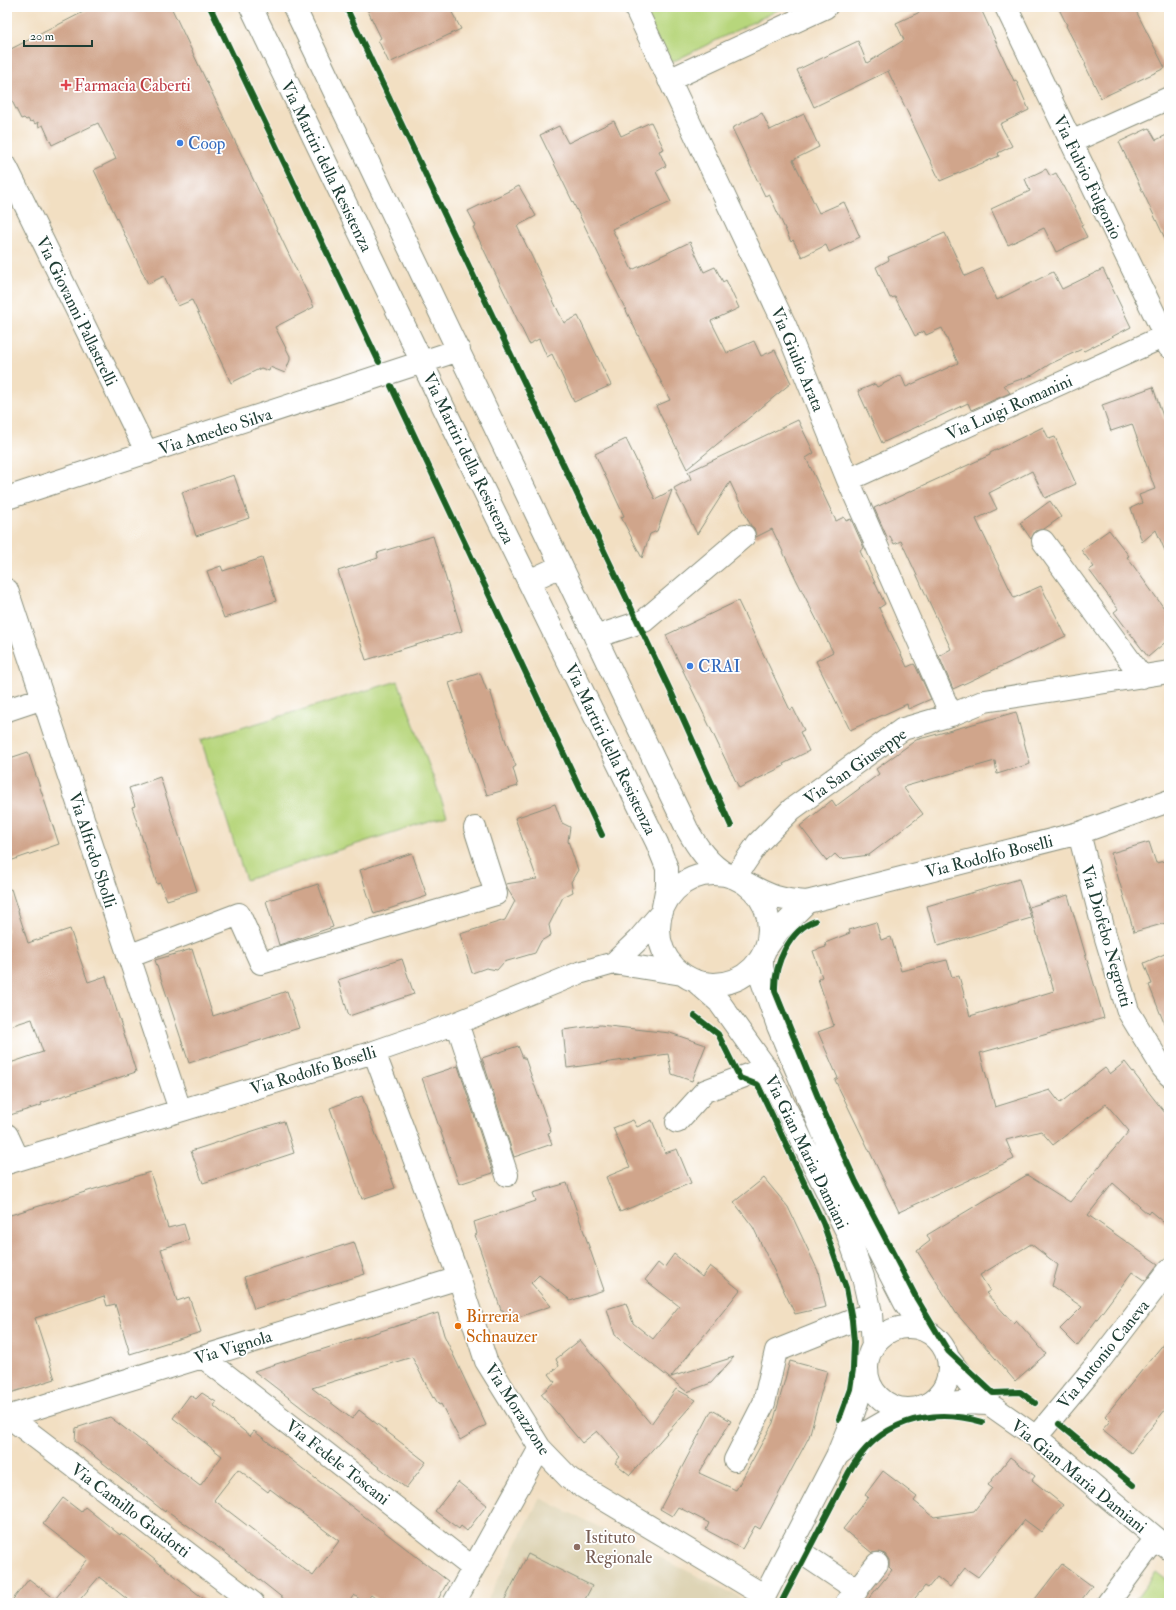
<svg xmlns="http://www.w3.org/2000/svg" width="1176" height="1610" font-family="'IM FELL Double Pica',serif">
  <style>
    .built { fill: #ded4b5 }
    .green { fill: #b7d67c; stroke: #6b8a58 }
    .building { fill: #d0a58b; fill-rule: evenodd }
    .lines { fill: none; stroke-linecap: round; stroke-linejoin: round }
    .minor-casing { stroke: #888e7b; stroke-width: 24 }
    .minor { stroke: #fff; stroke-width: 22 }
    .cycleway-casing { stroke: #fff; stroke-width: 8 }
    .cycleway { stroke: #1b5e20; stroke-width: 6 }
    .health-dot { fill: #e0444e; stroke: #fff; stroke-width: 1.5 }
    .shop-dot { fill: #3f7fe0; stroke: #fff; stroke-width: 1.5 }
    .food-dot { fill: #e8710a; stroke: #fff; stroke-width: 1.5 }
    .education-dot { fill: #8d6e63; stroke: #fff; stroke-width: 1.5 }
    .labels { text-anchor: middle; stroke-width: 3.5; stroke-linejoin: round; paint-order: stroke }
    .health-label { font-size: 17px; fill: #be3a42; stroke: #fff; text-anchor: start }
    .shop-label { font-size: 17px; fill: #366cbe; stroke: #fff; text-anchor: start }
    .street-label { font-size: 17px; fill: #1f3d34; stroke: #fff }
    .food-label { font-size: 17px; fill: #c56008; stroke: #fff; text-anchor: start }
    .education-label { font-size: 17px; fill: #785e54; stroke: #fff; text-anchor: start }
  </style>
  <rect width="100%" height="100%" fill="#fff"/>
  <filter id="ink" filterUnits="userSpaceOnUse"><feTurbulence type="fractalNoise" baseFrequency=".025" numOctaves="2"/><feDisplacementMap in="SourceGraphic" scale="8" xChannelSelector="R" yChannelSelector="G"/><feConvolveMatrix kernelMatrix="1 2 1 2 8 2 1 2 1" color-interpolation-filters="sRGB"/></filter>
  <filter id="wash" filterUnits="userSpaceOnUse"><feTurbulence type="fractalNoise" baseFrequency=".012" numOctaves="4" result="noise"/><feDisplacementMap in="SourceGraphic" scale="16" xChannelSelector="R" yChannelSelector="G"/><feGaussianBlur stdDeviation="0.9" result="paint"/><feColorMatrix in="noise" values="0 0 0 0 0 0 0 0 0 0 0 0 0 0 0 0 0 1.4 0 .05"/><feComposite in="paint" operator="in"/></filter>
  <g filter="url(#wash)">
    <rect width="100%" height="100%" fill="#f2dfc2"/>
    <!-- built -->
    <path class="built" d="M 540,1498 L 740,1597 L 737,1603 L 486,1603 Z"/>
    <!-- green -->
    <path class="green" d="M 635,7 L 784,7 L 664,66 Z
      M 398,681 L 447,815 L 246,880 L 201,740 Z
      M 1156,1572 L 1169,1582 L 1169,1603 L 1133,1603 Z"/>
    <g id="blocks">
      <!-- building -->
      <path class="building" d="M 93,7 L 171,7 L 314,307 L 275,327 L 290,356 L 290,360 L 285,373 L 270,367 L 269,371 L 261,368 L 231,383 L 192,300 L 178,306 L 164,276 L 148,284 L 94,170 L 116,159 L 98,123 L 52,145 L 43,125 L 39,127 L 38,122 L 35,124 L 33,121 L 30,122 L 28,119 L 26,120 L 24,118 L 21,119 L 7,91 L 7,51 Z
        M 366,7 L 449,7 L 461,29 L 389,63 L 378,40 L 381,38 Z
        M 931,7 L 980,7 L 1014,81 L 1016,80 L 1029,110 L 1000,124 L 1012,146 L 998,153 L 999,156 L 940,181 L 888,71 L 814,107 L 797,70 L 858,41 L 867,63 L 904,40 L 896,23 Z
        M 1058,7 L 1134,7 L 1165,68 L 1101,98 L 1085,65 L 1086,64 L 1066,26 L 1067,25 Z
        M 762,113 L 770,130 L 804,114 L 819,147 L 793,160 L 819,213 L 844,202 L 860,237 L 829,252 L 826,245 L 802,257 L 793,240 L 791,242 L 769,194 L 765,196 L 732,128 Z
        M 614,121 L 621,136 L 651,122 L 664,149 L 659,151 L 666,166 L 656,172 L 671,202 L 612,229 L 632,270 L 690,242 L 704,272 L 715,267 L 723,282 L 726,280 L 739,308 L 711,321 L 727,353 L 754,341 L 761,356 L 775,350 L 791,383 L 687,469 L 656,406 L 670,400 L 540,135 L 559,126 L 568,143 Z
        M 1149,128 L 1156,140 L 1169,134 L 1169,247 L 1119,142 Z
        M 1046,169 L 1050,176 L 1056,173 L 1063,186 L 1064,186 L 1083,224 L 1081,225 L 1087,237 L 1056,252 L 1044,228 L 1008,245 L 991,209 L 1030,191 L 1025,179 Z
        M 519,186 L 536,216 L 517,226 L 564,323 L 578,316 L 611,385 L 574,402 L 552,354 L 547,357 L 539,339 L 529,344 L 473,227 L 476,226 L 468,211 Z
        M 945,233 L 965,276 L 983,268 L 997,300 L 1053,272 L 1062,289 L 1103,269 L 1131,327 L 1084,351 L 1082,349 L 1050,364 L 1033,375 L 1004,385 L 1010,393 L 971,410 L 968,403 L 882,443 L 858,391 L 875,384 L 877,387 L 901,375 L 906,387 L 958,363 L 942,328 L 926,335 L 924,331 L 915,336 L 895,297 L 890,298 L 876,267 L 889,260 L 888,257 Z
        M 1153,387 L 1169,434 L 1169,560 L 1156,530 L 1142,542 L 1131,508 L 1142,503 L 1139,495 L 1155,489 L 1132,424 L 1111,431 L 1102,405 Z
        M 798,420 L 814,453 L 806,458 L 836,521 L 844,517 L 846,521 L 851,519 L 864,548 L 860,551 L 885,604 L 879,608 L 907,667 L 914,664 L 916,667 L 931,699 L 908,709 L 907,704 L 850,730 L 816,661 L 833,652 L 796,579 L 772,529 L 756,537 L 754,528 L 751,526 L 730,482 L 697,534 L 674,488 L 691,479 L 688,472 Z
        M 1043,427 L 1049,439 L 1055,437 L 1076,484 L 1045,498 L 1032,471 L 989,493 L 997,509 L 976,519 L 1014,598 L 1041,586 L 1066,636 L 953,689 L 939,656 L 951,649 L 901,541 L 894,544 L 890,536 L 887,537 L 874,508 L 990,455 L 990,453 Z
        M 626,439 L 655,499 L 672,490 L 657,531 L 650,534 L 642,558 L 621,517 L 624,516 L 595,454 Z
        M 234,475 L 249,518 L 196,536 L 182,492 Z
        M 1050,501 L 1061,517 L 1044,529 L 1035,531 L 1031,539 L 1020,523 Z
        M 1109,530 L 1129,556 L 1127,557 L 1169,615 L 1169,639 L 1148,657 L 1114,612 L 1118,609 L 1089,570 L 1094,567 L 1081,550 Z
        M 433,536 L 462,631 L 366,660 L 338,571 L 378,558 L 377,553 Z
        M 262,558 L 276,601 L 224,618 L 207,571 L 221,566 L 223,571 Z
        M 738,601 L 790,710 L 793,708 L 804,730 L 800,732 L 809,751 L 783,764 L 784,766 L 739,788 L 666,635 Z
        M 480,673 L 487,691 L 490,690 L 506,742 L 516,766 L 513,768 L 518,786 L 487,795 L 449,683 Z
        M 1016,712 L 1030,764 L 997,774 L 995,761 L 903,787 L 923,814 L 869,855 L 840,859 L 835,854 L 827,861 L 800,826 L 832,800 L 836,806 L 879,774 L 876,769 L 916,740 Z
        M 28,752 L 59,844 L 7,862 L 7,759 Z
        M 160,777 L 197,891 L 167,900 L 160,883 L 157,884 L 132,807 L 135,806 L 129,788 Z
        M 555,804 L 562,823 L 570,827 L 568,841 L 578,870 L 571,882 L 573,892 L 563,897 L 549,925 L 551,935 L 541,941 L 535,953 L 504,962 L 497,970 L 486,968 L 472,973 L 460,934 L 505,920 L 515,901 L 508,890 L 506,884 L 537,879 L 515,818 Z
        M 1149,842 L 1156,863 L 1169,860 L 1169,922 L 1134,932 L 1111,853 Z
        M 412,853 L 427,896 L 374,914 L 360,870 Z
        M 1019,879 L 1031,918 L 938,946 L 927,906 Z
        M 318,884 L 333,927 L 279,945 L 266,901 Z
        M 11,889 L 28,943 L 70,929 L 88,982 L 106,976 L 136,1072 L 41,1103 L 42,1105 L 7,1116 L 7,1064 L 43,1052 L 32,1019 L 7,1027 L 7,890 Z
        M 1068,895 L 1104,1018 L 980,1053 L 995,1107 L 1050,1090 L 1060,1103 L 1105,1068 L 1110,1074 L 1125,1062 L 1169,1118 L 1169,1227 L 1150,1211 L 1148,1214 L 1113,1183 L 1088,1215 L 1158,1264 L 1145,1281 L 1132,1272 L 1077,1346 L 1060,1329 L 1082,1307 L 1052,1286 L 1058,1265 L 1031,1244 L 980,1275 L 990,1291 L 986,1293 L 1013,1323 L 1016,1320 L 1046,1354 L 1015,1381 L 956,1313 L 917,1251 L 930,1241 L 927,1235 L 1027,1175 L 1070,1202 L 1129,1131 L 1106,1104 L 1053,1145 L 1041,1131 L 1006,1140 L 1014,1159 L 899,1212 L 835,1080 L 838,1078 L 818,1032 L 834,1026 L 818,979 L 822,977 L 813,951 L 826,947 L 825,943 L 850,933 L 849,930 L 876,922 L 881,940 L 891,937 L 901,971 L 947,960 L 952,977 L 959,976 L 970,1016 L 1054,991 L 1029,907 Z
        M 192,949 L 213,1016 L 287,991 L 299,1028 L 189,1063 L 155,960 Z
        M 1169,952 L 1169,1032 L 1168,1033 L 1149,985 L 1152,984 L 1144,963 Z
        M 402,959 L 414,994 L 349,1016 L 338,980 Z
        M 600,1025 L 670,1033 L 706,1045 L 692,1081 L 672,1074 L 668,1054 L 567,1068 L 563,1030 Z
        M 518,1046 L 523,1058 L 525,1058 L 551,1132 L 548,1133 L 552,1144 L 514,1157 L 482,1058 Z
        M 458,1066 L 493,1173 L 459,1184 L 422,1078 Z
        M 362,1096 L 395,1188 L 362,1199 L 330,1108 Z
        M 633,1120 L 637,1127 L 652,1120 L 665,1153 L 677,1149 L 691,1183 L 620,1212 L 606,1177 L 630,1167 L 613,1128 Z
        M 284,1121 L 294,1153 L 203,1183 L 191,1151 Z
        M 150,1172 L 168,1228 L 184,1224 L 189,1240 L 161,1249 L 177,1301 L 189,1297 L 201,1332 L 130,1354 L 115,1304 L 107,1306 L 104,1296 L 35,1318 L 55,1379 L 7,1394 L 7,1216 Z
        M 764,1178 L 788,1207 L 818,1271 L 826,1307 L 795,1314 L 753,1227 L 734,1202 Z
        M 567,1183 L 604,1290 L 570,1301 L 569,1299 L 539,1275 L 531,1283 L 551,1306 L 507,1321 L 503,1310 L 501,1310 L 483,1258 L 475,1235 L 477,1234 L 474,1222 L 536,1201 L 533,1193 Z
        M 354,1242 L 365,1274 L 254,1309 L 244,1277 Z
        M 674,1254 L 702,1277 L 710,1266 L 740,1290 L 671,1377 L 734,1357 L 711,1383 L 687,1392 L 615,1335 L 607,1309 L 626,1303 L 633,1323 L 653,1339 L 679,1306 L 645,1280 L 658,1263 L 664,1268 Z
        M 438,1313 L 444,1335 L 486,1425 L 460,1440 L 441,1404 L 439,1405 L 434,1397 L 433,1398 L 412,1357 L 312,1388 L 352,1419 L 359,1410 L 426,1462 L 406,1488 L 254,1371 Z
        M 1169,1337 L 1169,1405 L 1131,1453 L 1102,1430 L 1110,1421 L 1105,1416 Z
        M 580,1340 L 651,1424 L 676,1389 L 696,1400 L 630,1475 L 615,1463 L 620,1457 L 597,1431 L 582,1443 L 541,1394 L 555,1382 L 549,1374 L 559,1366 L 556,1359 Z
        M 790,1361 L 827,1371 L 809,1437 L 760,1529 L 755,1526 L 742,1549 L 706,1530 L 709,1523 L 678,1507 L 672,1516 L 660,1509 L 712,1410 L 731,1421 L 699,1473 L 736,1490 L 773,1423 Z
        M 202,1393 L 216,1402 L 214,1406 L 250,1436 L 254,1431 L 448,1581 L 436,1603 L 382,1603 L 371,1595 L 365,1603 L 354,1595 L 348,1603 L 289,1603 L 222,1550 L 166,1510 L 165,1512 L 75,1441 L 76,1428 L 110,1417 L 200,1486 L 222,1456 L 173,1418 L 190,1395 L 196,1399 ZM 238,1469 L 268,1492 L 270,1489 L 339,1541 L 313,1576 L 214,1500 Z
        M 1010,1457 L 1035,1476 L 1032,1480 L 1063,1505 L 1041,1532 L 1025,1520 L 978,1577 L 965,1568 L 950,1587 L 937,1577 L 928,1588 L 925,1586 L 911,1603 L 865,1603 L 892,1570 L 889,1567 L 889,1560 L 885,1554 L 878,1552 L 872,1553 L 843,1529 L 868,1497 L 865,1495 L 883,1471 L 917,1497 L 914,1501 L 934,1517 L 974,1511 L 992,1488 L 988,1485 Z
        M 458,1482 L 487,1505 L 467,1531 L 461,1526 L 459,1529 L 435,1511 Z
        M 63,1498 L 81,1512 L 85,1507 L 120,1535 L 121,1533 L 209,1603 L 132,1603 L 99,1577 L 77,1603 L 10,1603 L 29,1579 L 55,1599 L 88,1559 L 43,1524 Z
        M 528,1554 L 592,1586 L 583,1603 L 503,1603 Z
        M 1062,1564 L 1092,1586 L 1079,1603 L 1032,1603 Z"/>
    </g>
  </g>
  <g filter="url(#ink)">
    <use href="#blocks" fill-opacity="0" stroke="#888e7b" stroke-width="1"/>
    <g class="lines">
      <defs>
        <path id="minor" d="M 294,7 L 687,829 C 697,847 709,865 728,875
          M 635,7 L 785,325 L 848,480 L 951,715
          M 1006,7 L 1165,336 L 1169,347
          M 669,80 L 826,7
          M 1071,142 L 1169,98
          M 7,168 L 147,453
          M 848,480 L 1169,334
          M 7,498 L 459,350
          M 1043,541 L 1142,677
          M 529,581 L 561,566
          M 7,590 L 180,1110
          M 595,637 L 644,621 L 744,536
          M 7,710 L 43,698
          M 1079,833 L 1105,935 L 1128,1011 L 1162,1067 L 1169,1075
          M659 929a55 55 0 1 1 110 0a55 55 0 1 1-110 0Z
          M 735,877 L 758,843 L 792,809 L 903,729 L 951,715 L 985,701 L 1169,672
          M 746,883 C 769,896 780,900 807,902 L 1079,833 L 1169,801
          M 767,947 L 779,930 L 807,902
          M 128,956 L 239,914 L 261,963 L 496,894 L 475,828
          M 762,957 L 762,981 L 778,1026 L 848,1192 L 905,1303 L 925,1330
          M 614,963 L 682,974
          M 694,980 L 719,1002 L 766,1068 L 847,1232 L 863,1277 L 871,1313 L 873,1347
          M 457,1023 L 507,1175
          M 374,1052 L 459,1278 L 486,1361 L 540,1448 L 570,1479 L 765,1596
          M 677,1122 L 705,1091 L 766,1068
          M 7,1135 L 18,1159
          M 7,1163 L 374,1052 L 457,1023 L 579,973 L 614,963 L 638,940 L 662,912 L 667,886 L 667,868 L 657,843 L 468,458 L 251,7
          M867 1368a41 41 0 1 1 82 0a41 41 0 1 1-82 0Z
          M 203,1357 L 473,1568
          M 949,1359 L 971,1387 L 989,1404 L 1036,1437 L 1169,1549
          M 922,1406 L 960,1403 L 989,1404
          M 7,1417 L 459,1278
          M 9,1417 L 253,1603
          M 1036,1437 L 1097,1364 L 1169,1270
          M 839,1454 L 862,1435 L 907,1409
          M 735,1460 L 764,1403 L 776,1351 L 871,1313
          M 790,1545 L 857,1590
          M 454,1603 L 540,1448
          M 761,1603 L 837,1456 L 850,1424 L 867,1371
          M 846,1603 L 877,1564
          M 1108,1603 L 1156,1538"/>
      </defs>
      <!-- minor casing -->
      <use href="#minor" class="minor-casing"/>
      <!-- minor -->
      <use href="#minor" class="minor"/>
      <defs>
        <path id="cycleway" d="M 210,7 L 379,362
          M 346,7 L 672,694 L 731,826
          M 391,386 L 602,835
          M 815,921 C 789,930 774,965 775,991 L 822,1107 L 856,1182 L 917,1299 L 948,1351 L 993,1393 L 1020,1392 L 1035,1403
          M 695,1016 L 718,1034 L 740,1078 L 758,1085 L 823,1223 L 846,1288 L 852,1320 L 854,1342 L 853,1369 L 850,1389 L 839,1419
          M 1059,1424 L 1133,1485
          M 781,1603 L 849,1472 C 877,1422 929,1406 982,1422"/>
      </defs>
      <!-- cycleway casing -->
      <use href="#cycleway" class="cycleway-casing"/>
      <!-- cycleway -->
      <use href="#cycleway" class="cycleway"/>
    </g>
  </g>
  <!-- markers -->
  <path class="health-dot" d="M64 79h4v4h4v4h-4v4h-4v-4h-4v-4h4z"/>
  <g class="shop-dot">
    <circle cx="180" cy="143" r="4"/>
    <circle cx="690" cy="666" r="4"/>
  </g>
  <circle class="food-dot" cx="458" cy="1326" r="4"/>
  <circle class="education-dot" cx="577" cy="1547" r="4"/>
  <g class="labels">
    <!-- health labels -->
    <g class="health-label">
      <text x="74" y="91">Farmacia Caberti</text>
    </g>
    <!-- shop labels -->
    <g class="shop-label">
      <text x="188" y="149">Coop</text>
      <text x="698" y="672">CRAI</text>
    </g>
    <!-- street labels -->
    <g class="street-label">
      <text transform="translate(327 166) rotate(64)" y="6">Via Martiri della Resistenza</text>
      <text transform="translate(1088 177) rotate(64)" y="6">Via Fulvio Fulgonio</text>
      <text transform="translate(77 311) rotate(64)" y="6">Via Giovanni Pallastrelli</text>
      <text transform="translate(798 359) rotate(67)" y="6">Via Giulio Arata</text>
      <text transform="translate(1009 407) rotate(-24)" y="6">Via Luigi Romanini</text>
      <text transform="translate(215 431) rotate(-18)" y="6">Via Amedeo Silva</text>
      <text transform="translate(469 458) rotate(64)" y="6">Via Martiri della Resistenza</text>
      <text transform="translate(611 749) rotate(64)" y="6">Via Martiri della Resistenza</text>
      <text transform="translate(855 766) rotate(-35)" y="6">Via San Giuseppe</text>
      <text transform="translate(93 850) rotate(72)" y="6">Via Alfredo Sbolli</text>
      <text transform="translate(989 856) rotate(-14)" y="6">Via Rodolfo Boselli</text>
      <text transform="translate(1107 936) rotate(74)" y="6">Via Diofebo Negrotti</text>
      <text transform="translate(313 1070) rotate(-17)" y="6">Via Rodolfo Boselli</text>
      <text transform="translate(807 1152) rotate(64)" y="6">Via Gian Maria Damiani</text>
      <text transform="translate(233 1347) rotate(-17)" y="6">Via Vignola</text>
      <text transform="translate(1103 1354) rotate(-51)" y="6">Via Antonio Caneva</text>
      <text transform="translate(518 1409) rotate(57)" y="6">Via Morazzone</text>
      <text transform="translate(338 1462) rotate(38)" y="6">Via Fedele Toscani</text>
      <text transform="translate(1079 1476) rotate(39)" y="6">Via Gian Maria Damiani</text>
      <text transform="translate(131 1510) rotate(37)" y="6">Via Camillo Guidotti</text>
    </g>
    <!-- food labels -->
    <g class="food-label">
      <text x="466" y="1322">Birreria<tspan x="466" dy="20">Schnauzer</tspan></text>
    </g>
    <!-- education labels -->
    <g class="education-label">
      <text x="585" y="1543">Istituto<tspan x="585" dy="20">Regionale</tspan></text>
    </g>
  </g>
  <!-- margin -->
  <rect width="1176" height="1610" fill="none" stroke="#fff" stroke-width="24"/>
  <!-- scale -->
  <path d="M24 40v6h68v-6" fill="none" stroke="#1f3d34" stroke-width="2"/>
  <text x="30" y="40" font-size="12" fill="#1f3d34" stroke="#ffffff" stroke-width="3" paint-order="stroke">20 m</text>
</svg>
